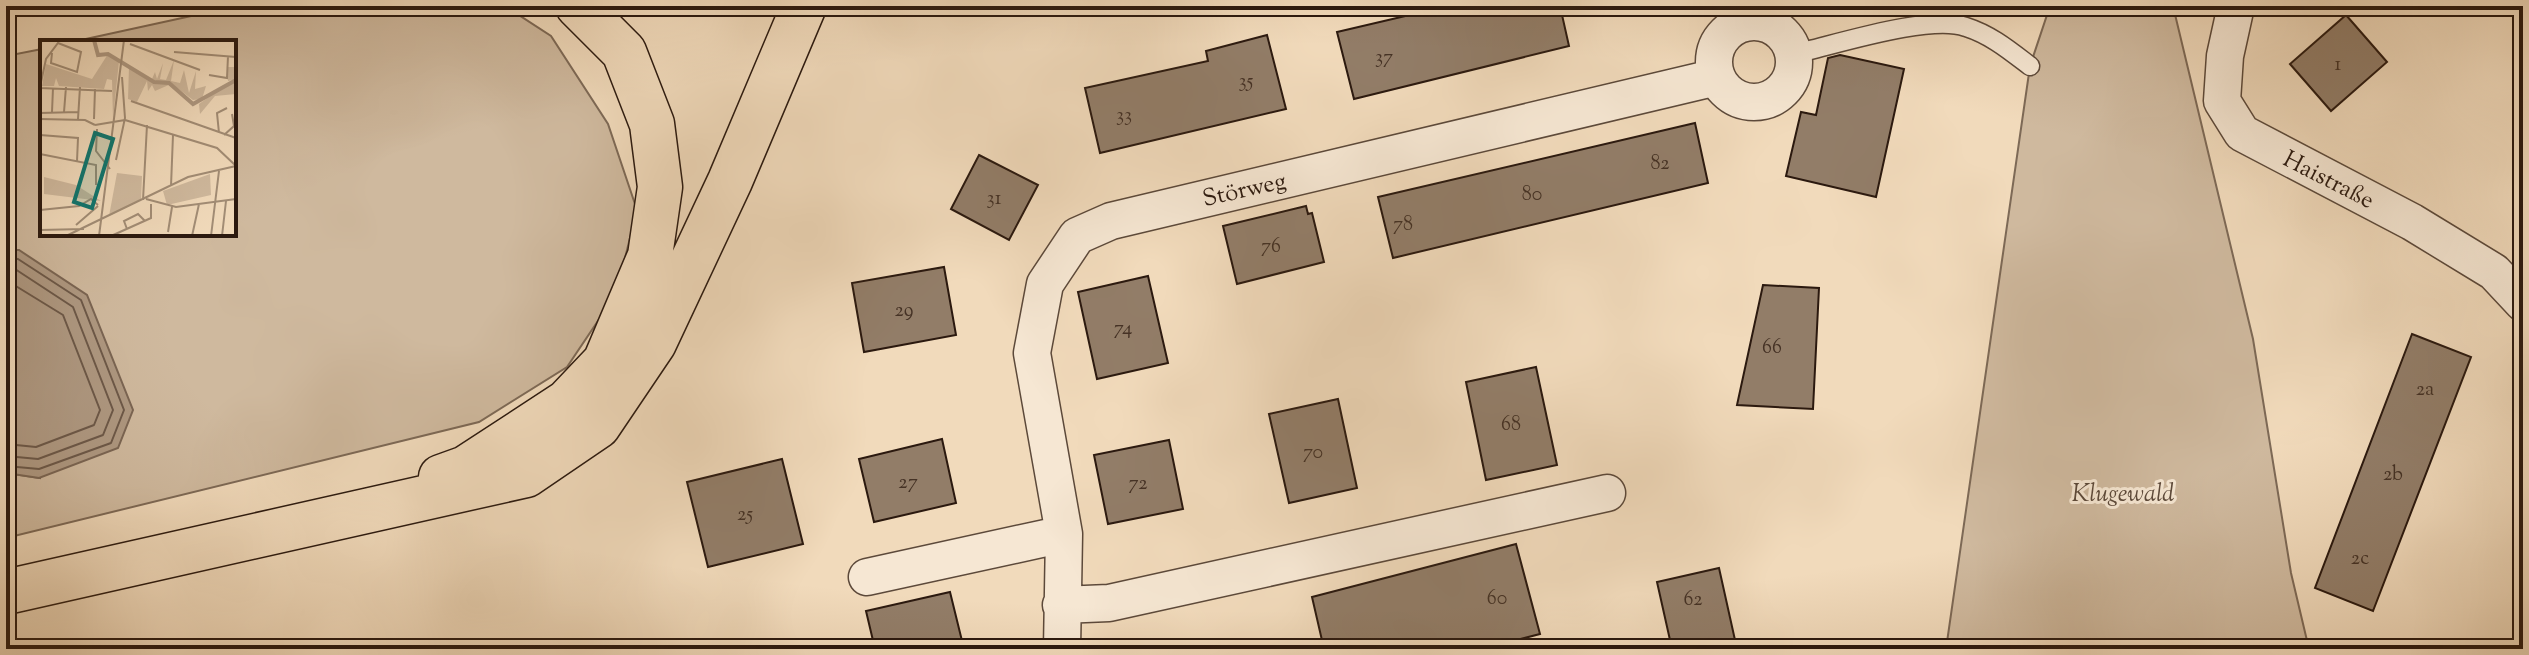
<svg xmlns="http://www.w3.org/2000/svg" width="2529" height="655" font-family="'Sorts Mill Goudy',serif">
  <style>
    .green { fill: #cfb99e; stroke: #7d6956; stroke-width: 2 }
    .water { fill: #ae9881; stroke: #7a6553; stroke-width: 2 }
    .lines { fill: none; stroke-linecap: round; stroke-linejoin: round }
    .shore { stroke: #6c5848; stroke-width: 2 }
    .building { fill: #927d68; stroke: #2b190f; stroke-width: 2 }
    .lane-casing { stroke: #5c493a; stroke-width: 21 }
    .street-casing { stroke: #5c493a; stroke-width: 39 }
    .highway-casing { stroke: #2b190f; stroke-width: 47 }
    .lane { stroke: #f6e7d3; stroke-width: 18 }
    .street { stroke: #f6e7d3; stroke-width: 36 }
    .highway { stroke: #f1dabb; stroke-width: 44 }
    .labels { text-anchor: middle; stroke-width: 6; stroke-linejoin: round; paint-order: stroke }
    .number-label { font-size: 20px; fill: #453225 }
    .street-label { font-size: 24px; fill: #2b190f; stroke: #f6e7d3 }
    .park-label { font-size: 24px; font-style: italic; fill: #5c493a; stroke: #f6e7d3 }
    .inset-river { fill: none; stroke: #ae9881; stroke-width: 4 }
    .inset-road { fill: none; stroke: #a28d76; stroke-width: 2 }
    .view { fill: #0f766e; fill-opacity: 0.15; stroke: #0f766e; stroke-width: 4 }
    .inset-edge { fill: none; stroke: #2b190f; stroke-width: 4 }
  </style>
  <rect width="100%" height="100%" fill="#f1dabb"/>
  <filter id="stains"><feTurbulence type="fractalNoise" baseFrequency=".0025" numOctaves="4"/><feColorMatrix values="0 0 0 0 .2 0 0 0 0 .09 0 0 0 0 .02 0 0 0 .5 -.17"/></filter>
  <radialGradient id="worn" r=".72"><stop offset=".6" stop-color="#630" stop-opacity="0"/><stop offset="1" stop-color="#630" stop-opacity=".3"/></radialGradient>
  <!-- green -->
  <path class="green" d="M 237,6 L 505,6 L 551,36 L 608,124 L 637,210 L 616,294 L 567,367 L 479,422 L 6,538 L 6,473 L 40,478 L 20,251 L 6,250 L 6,56 L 42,49 L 42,234 L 234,234 L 234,42 L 72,42 Z
    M 2050,6 L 2173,6 L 2253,339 L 2291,573 L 2309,649 L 1946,649 L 2030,66 Z"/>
  <!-- water -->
  <path class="water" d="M 6,250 L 19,250 L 87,295 L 133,410 L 118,448 L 39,478 L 6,473 Z"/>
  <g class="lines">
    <!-- shore -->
    <path class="shore" d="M 6,258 L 18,259 L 81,300 L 124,410 L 111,443 L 39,469 L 6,466
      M 6,268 L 15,269 L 73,307 L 113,410 L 103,435 L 38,459 L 6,456
      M 6,280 L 63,315 L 100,410 L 94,425 L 36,447 L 6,444"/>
  </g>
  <!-- building -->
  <path class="building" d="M 1448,6 L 1560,6 L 1569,46 L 1354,99 L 1337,32 Z
    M 2346,15 L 2387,62 L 2331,111 L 2290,64 Z
    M 1267,35 L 1286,109 L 1100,153 L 1085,88 L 1208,61 L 1206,51 Z
    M 1840,55 L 1904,69 L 1876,197 L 1786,176 L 1801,112 L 1816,115 L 1828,58 Z
    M 1695,123 L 1708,183 L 1393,258 L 1378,197 Z
    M 979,155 L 1038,185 L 1009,240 L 951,209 Z
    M 1306,206 L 1308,214 L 1312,213 L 1324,262 L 1237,284 L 1223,226 Z
    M 944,267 L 956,335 L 864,352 L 852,283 Z
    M 1148,276 L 1168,363 L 1097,379 L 1078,292 Z
    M 1763,285 L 1819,288 L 1813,409 L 1737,405 Z
    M 2412,334 L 2471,357 L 2373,611 L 2315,588 Z
    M 1536,367 L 1557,465 L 1486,480 L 1466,382 Z
    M 1338,399 L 1357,488 L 1289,503 L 1269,414 Z
    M 942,439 L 956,503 L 874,522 L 859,459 Z
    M 1169,440 L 1183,509 L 1108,524 L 1094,455 Z
    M 782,459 L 803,544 L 708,567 L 687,482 Z
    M 1516,544 L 1540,634 L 1482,649 L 1324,649 L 1312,597 Z
    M 1719,568 L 1737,649 L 1672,649 L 1657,582 Z
    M 950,592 L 964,649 L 875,649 L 866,611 Z"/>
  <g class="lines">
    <defs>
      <path id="lane" d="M 1794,54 C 1835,45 1929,14 1966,27 C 1991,35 2009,50 2030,66"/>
      <path id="street" d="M 2236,6 L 2225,56 L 2222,101 L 2242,133 L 2412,222 L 2494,272 L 2523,303
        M1714 62a40 40 0 1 1 80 0a40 40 0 1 1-80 0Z
        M 867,577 L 1064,534
        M 1061,605 L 1109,603 L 1607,493
        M 1062,649 L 1064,534 L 1032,353 L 1045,284 L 1077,236 L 1111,221 L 1717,77"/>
      <path id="highway" d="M 441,477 L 466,468 L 567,402 L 605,362 L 650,256 L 660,187 L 652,124 L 624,52 L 578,6
        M 6,592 L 526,475 L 598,426 L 654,343 L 730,181 L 804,6"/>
    </defs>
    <!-- lane casing -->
    <use href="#lane" class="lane-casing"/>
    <!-- street casing -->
    <use href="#street" class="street-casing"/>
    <!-- highway casing -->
    <use href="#highway" class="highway-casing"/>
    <!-- lane -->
    <use href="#lane" class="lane"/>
    <!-- street -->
    <use href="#street" class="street"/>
    <!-- highway -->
    <use href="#highway" class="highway"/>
  </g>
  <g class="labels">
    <!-- number labels -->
    <g class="number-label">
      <text x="1384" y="63">37</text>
      <text x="2338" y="70">1</text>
      <text x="1246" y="87">35</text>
      <text x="1124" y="121">33</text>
      <text x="1660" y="169">82</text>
      <text x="1532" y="200">80</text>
      <text x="994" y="204">31</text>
      <text x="1403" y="230">78</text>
      <text x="1271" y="252">76</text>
      <text x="904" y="316">29</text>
      <text x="1123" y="334">74</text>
      <text x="1772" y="353">66</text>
      <text x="2425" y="395">2a</text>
      <text x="1511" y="430">68</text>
      <text x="1313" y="458">70</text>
      <text x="2393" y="480">2b</text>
      <text x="908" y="488">27</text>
      <text x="1138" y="489">72</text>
      <text x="745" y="520">25</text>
      <text x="2360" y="564">2c</text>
      <text x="1497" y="604">60</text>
      <text x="1693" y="605">62</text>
    </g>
    <!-- street labels -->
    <g class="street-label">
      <text transform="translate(2329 179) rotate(27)" y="8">Haistraße</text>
      <text transform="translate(1244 189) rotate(-13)" y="8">Störweg</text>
    </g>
    <!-- park labels -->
    <g class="park-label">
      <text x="2123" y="501">Klugewald</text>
    </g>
  </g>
  <!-- overview -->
  <g transform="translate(40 40)">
    <rect width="196" height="196" fill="#f1dabb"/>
    <path d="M 68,14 L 79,21 L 73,78 L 72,40 L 67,39 L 64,49 L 19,46 L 16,38 L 14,46 L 2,46 L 6,24 L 52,39 ZM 134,20 L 131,41 L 140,43 L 144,30 L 149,53 L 156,31 L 155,49 L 166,46 L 162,59 L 153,60 L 128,41 L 116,41 L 112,39 L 115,32 L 117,39 L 123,23 L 120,39 L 126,40 ZM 89,27 L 115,43 L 131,44 L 115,51 L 112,45 L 108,51 L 107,41 L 97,62 L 88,59 ZM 188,27 L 196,27 L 196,54 L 175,56 L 160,74 L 159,64 L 193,40 L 188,41 ZM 77,133 L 102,136 L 101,160 L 69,176 ZM 170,134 L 171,155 L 127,165 L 123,151 ZM 4,137 L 36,145 L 61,161 L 4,154 Z" fill="#cfb99e"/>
    <path class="inset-river" d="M 54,0 L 58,15 L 68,14 L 114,42 L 129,43 L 153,64 L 196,40"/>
    <path class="inset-road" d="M 90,4 L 160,30M 134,12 L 196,17M 169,35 L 187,38 L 188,16M 0,47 L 6,19 L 18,3 L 41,12 L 37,32 L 11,23 L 12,13M 0,48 L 72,51M 91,61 L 196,98M 12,72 L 13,48M 24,72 L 26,47M 0,73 L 38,72M 0,79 L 45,80 L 55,85M 38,79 L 40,47M 54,79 L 55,49M 85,80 L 177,108 L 195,125M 55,85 L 85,80M 57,89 L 56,111 L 70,129M 179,93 L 177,73 L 187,68M 0,95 L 38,98 L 37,121M 184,95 L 194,86 L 192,74M 0,114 L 56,125 L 56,145M 76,120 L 85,78 L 82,37M 131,146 L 133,95M 106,159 L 136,167 L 196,159M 103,160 L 107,85M 0,170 L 39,166 L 51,159 L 58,165M 36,185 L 58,166M 87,189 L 84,181 L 98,174 L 105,181M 0,190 L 44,189M 128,192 L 132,167M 26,196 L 148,137 L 196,126M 59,196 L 84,0M 71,196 L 111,178 L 111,164M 152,196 L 159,164M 171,196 L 179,131M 182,196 L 186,161"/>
    <path class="view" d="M 55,93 L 73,99 L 52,168 L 34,162 Z"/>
    <rect width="196" height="196" class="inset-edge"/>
  </g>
  <!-- margin -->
  <rect width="2529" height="655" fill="none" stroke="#f1dabb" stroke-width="32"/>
  <rect x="8" y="8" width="2513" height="639" fill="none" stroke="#2b190f" stroke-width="4"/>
  <rect x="16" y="16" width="2497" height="623" fill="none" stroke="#2b190f" stroke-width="2"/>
  <rect width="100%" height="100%" filter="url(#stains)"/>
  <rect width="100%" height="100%" fill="url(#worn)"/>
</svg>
